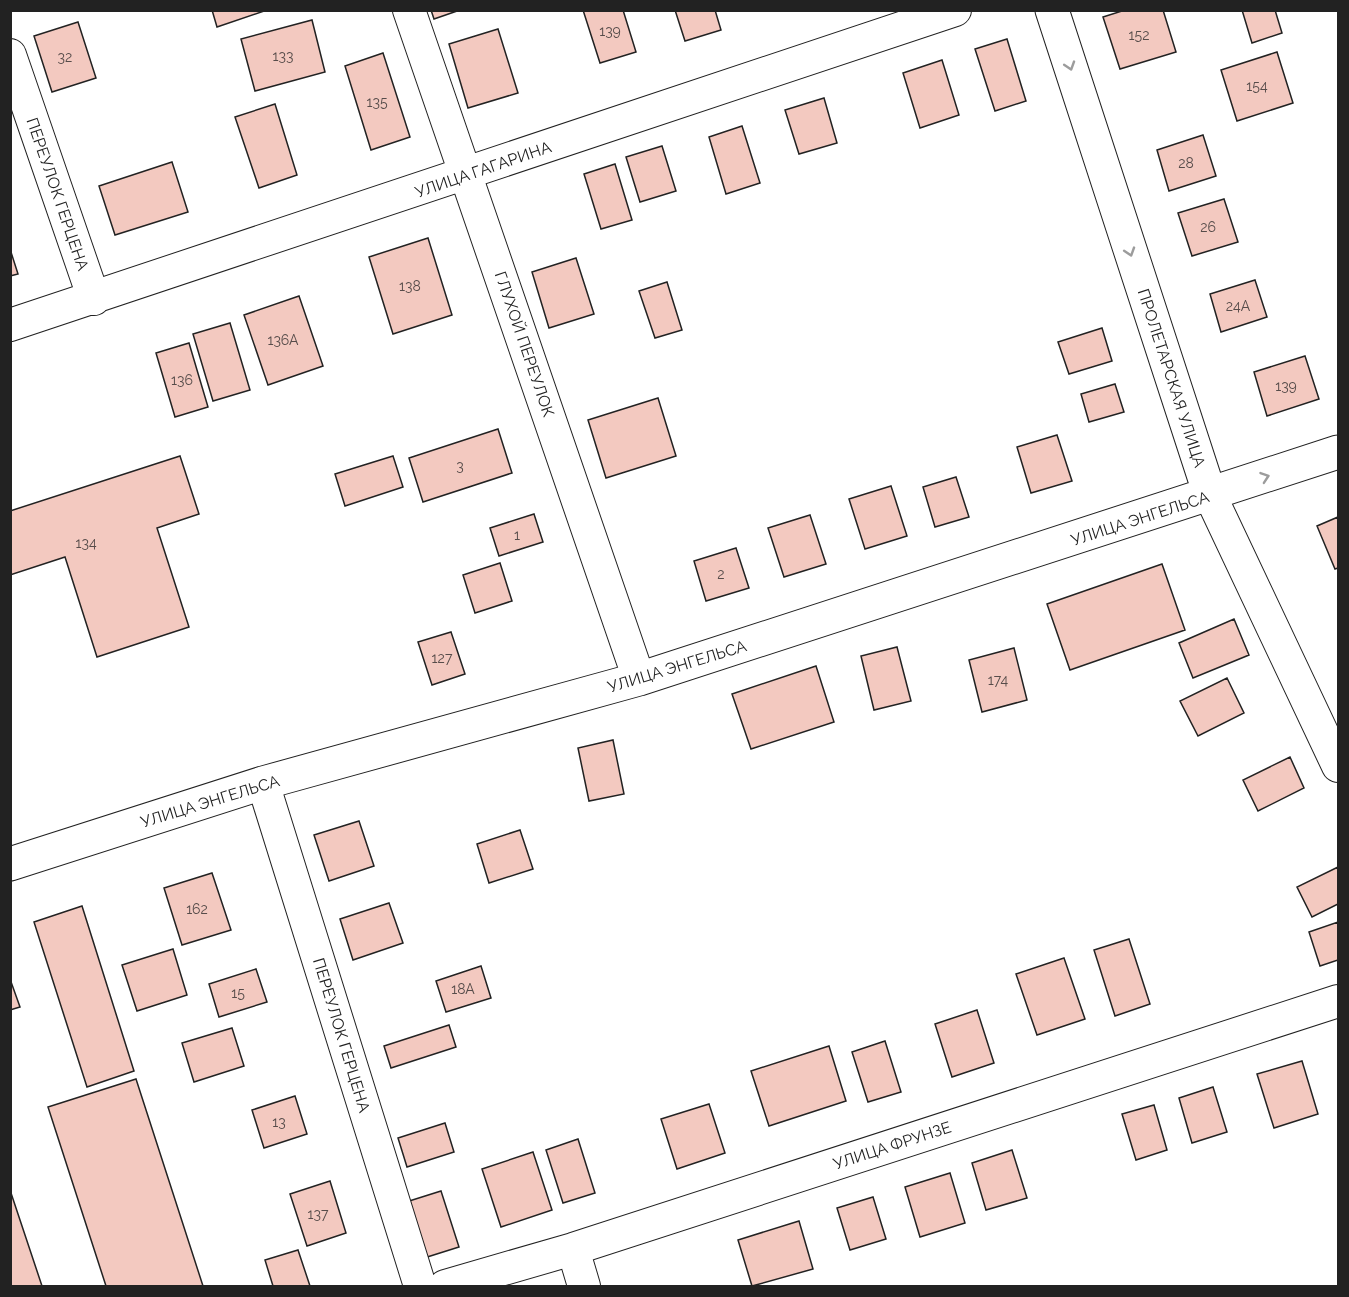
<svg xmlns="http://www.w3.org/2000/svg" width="1349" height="1297" font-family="Raleway,sans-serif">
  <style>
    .building { fill: #f3c9c0; stroke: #222; stroke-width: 1.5 }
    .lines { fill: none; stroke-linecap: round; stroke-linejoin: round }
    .street-casing { stroke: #222; stroke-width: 34 }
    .secondary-casing { stroke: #222; stroke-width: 35 }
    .street { stroke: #fff; stroke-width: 32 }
    .secondary { stroke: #fff; stroke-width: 33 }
    .oneway { stroke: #9c9c9c }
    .labels { text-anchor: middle; stroke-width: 4.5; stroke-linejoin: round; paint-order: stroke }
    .number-label { font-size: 14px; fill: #564c4a }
    .street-label { font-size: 16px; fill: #222; stroke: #fff }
  </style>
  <rect width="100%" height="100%" fill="#fff"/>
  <!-- building -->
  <path class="building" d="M 212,10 L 267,10 L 217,27 Z
    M 431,10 L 460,10 L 434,19 Z
    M 583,10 L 623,10 L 636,52 L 600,63 Z
    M 675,10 L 715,10 L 721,30 L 685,41 Z
    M 1125,10 L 1163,10 L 1176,52 L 1120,69 L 1103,17 Z
    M 1242,10 L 1275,10 L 1282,33 L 1252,43 Z
    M 312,20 L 325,72 L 255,91 L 241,39 Z
    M 78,22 L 96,78 L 52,92 L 34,36 Z
    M 498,29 L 518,93 L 468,108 L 449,44 Z
    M 1007,39 L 1026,101 L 995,111 L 975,49 Z
    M 1277,52 L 1293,103 L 1237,121 L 1221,70 Z
    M 383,53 L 410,137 L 371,150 L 345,66 Z
    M 942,60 L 959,115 L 920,128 L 903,73 Z
    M 824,98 L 837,143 L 799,154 L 785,110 Z
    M 275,104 L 297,175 L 259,188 L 235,117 Z
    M 742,126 L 760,183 L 726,194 L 709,137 Z
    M 1203,135 L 1216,176 L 1169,191 L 1157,150 Z
    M 662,146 L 676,191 L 640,202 L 626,157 Z
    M 172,162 L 188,212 L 115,235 L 99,186 Z
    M 615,164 L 632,220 L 601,229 L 584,174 Z
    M 1224,199 L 1238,242 L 1192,256 L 1178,213 Z
    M 428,238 L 452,315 L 393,334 L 369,257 Z
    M 10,249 L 18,274 L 10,276 Z
    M 576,258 L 594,314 L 549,328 L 532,272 Z
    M 1255,280 L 1267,317 L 1221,332 L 1210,294 Z
    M 667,282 L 682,330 L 655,338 L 639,291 Z
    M 299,296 L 323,366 L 268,385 L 244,315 Z
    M 230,323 L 250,390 L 213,401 L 193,334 Z
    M 1102,328 L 1112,361 L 1069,374 L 1058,342 Z
    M 189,343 L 208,407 L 175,417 L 156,353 Z
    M 1305,356 L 1319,399 L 1267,416 L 1254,372 Z
    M 1115,384 L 1124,412 L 1089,422 L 1081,394 Z
    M 658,398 L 676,456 L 606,478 L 588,420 Z
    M 498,429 L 512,473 L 423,502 L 409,458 Z
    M 1057,435 L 1072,481 L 1031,493 L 1017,447 Z
    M 180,456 L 199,514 L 157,528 L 189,627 L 97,657 L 65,557 L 10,575 L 10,511 Z
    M 393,456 L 403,487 L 345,506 L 335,474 Z
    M 956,477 L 969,517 L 935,527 L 923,487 Z
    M 891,486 L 907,536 L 865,549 L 849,499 Z
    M 534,514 L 543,542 L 499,556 L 490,528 Z
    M 810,515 L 826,564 L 784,577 L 768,528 Z
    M 1338,517 L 1338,568 L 1335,569 L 1317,526 Z
    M 736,548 L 749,588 L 706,601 L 694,561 Z
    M 500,563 L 512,601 L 475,613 L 463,575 Z
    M 1162,564 L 1185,630 L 1070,670 L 1047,604 Z
    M 1234,619 L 1249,655 L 1193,678 L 1179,643 Z
    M 451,632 L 465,674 L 432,685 L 418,642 Z
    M 897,647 L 911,701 L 874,710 L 861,656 Z
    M 1014,648 L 1027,700 L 982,712 L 969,660 Z
    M 816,666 L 834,722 L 751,749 L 732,694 Z
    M 1227,678 L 1244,713 L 1198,736 L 1180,701 Z
    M 613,740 L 624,794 L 589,801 L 578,748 Z
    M 1290,757 L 1304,788 L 1258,811 L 1243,780 Z
    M 359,821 L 374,866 L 329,881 L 314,835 Z
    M 520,830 L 533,869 L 489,883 L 477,844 Z
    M 1338,867 L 1338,904 L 1312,917 L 1297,887 Z
    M 212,873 L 231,930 L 182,945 L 164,888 Z
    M 389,903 L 403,943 L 353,960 L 340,919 Z
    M 82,906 L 134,1071 L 87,1087 L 34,922 Z
    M 1338,922 L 1338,960 L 1320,966 L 1309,932 Z
    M 1129,939 L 1150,1004 L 1115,1016 L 1094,950 Z
    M 173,949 L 187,995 L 137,1011 L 122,965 Z
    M 1064,958 L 1085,1019 L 1037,1035 L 1016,974 Z
    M 481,966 L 491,998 L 446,1012 L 436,981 Z
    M 256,969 L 267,1002 L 219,1017 L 209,984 Z
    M 10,979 L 20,1007 L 10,1010 Z
    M 977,1010 L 994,1063 L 952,1077 L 935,1024 Z
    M 449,1025 L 456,1047 L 391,1068 L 384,1046 Z
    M 232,1028 L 244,1066 L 194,1082 L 182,1043 Z
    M 885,1041 L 901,1092 L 868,1102 L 852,1052 Z
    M 829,1046 L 846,1101 L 769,1126 L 751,1071 Z
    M 1302,1061 L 1318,1114 L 1274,1128 L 1257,1074 Z
    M 136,1079 L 203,1286 L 106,1286 L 48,1107 Z
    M 1213,1087 L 1227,1132 L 1192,1143 L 1179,1098 Z
    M 295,1096 L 307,1134 L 264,1148 L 252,1110 Z
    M 709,1104 L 725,1153 L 677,1169 L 661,1119 Z
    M 1154,1105 L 1167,1150 L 1136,1160 L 1122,1114 Z
    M 445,1123 L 454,1152 L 407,1167 L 398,1138 Z
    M 578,1139 L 595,1193 L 563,1203 L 546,1150 Z
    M 1012,1150 L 1027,1198 L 986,1210 L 972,1163 Z
    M 533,1152 L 552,1210 L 501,1227 L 482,1169 Z
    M 950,1173 L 965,1223 L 920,1237 L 905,1187 Z
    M 330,1181 L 346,1233 L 307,1246 L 290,1194 Z
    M 10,1190 L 42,1286 L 10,1286 Z
    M 441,1191 L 459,1247 L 424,1258 L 406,1202 Z
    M 873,1197 L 886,1239 L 850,1250 L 837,1208 Z
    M 799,1221 L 813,1269 L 752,1286 L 738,1240 Z
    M 298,1250 L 310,1286 L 273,1286 L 265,1260 Z"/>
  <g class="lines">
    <defs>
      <path id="street" d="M 409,10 L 639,679
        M 10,55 L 94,299
        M 10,325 L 955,10
        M 1210,495 L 1338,766
        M 263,783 L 420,1286
        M 573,1249 L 584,1286
        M 445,1286 L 573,1249 L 1338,1001"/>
      <path id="secondary" d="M 1052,10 L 1210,495
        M 10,864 L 263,783 L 639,679 L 1338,452"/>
    </defs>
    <!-- street casing -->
    <use href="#street" class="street-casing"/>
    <!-- secondary casing -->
    <use href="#secondary" class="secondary-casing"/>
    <!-- street -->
    <use href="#street" class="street"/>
    <!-- secondary -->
    <use href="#secondary" class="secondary"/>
  </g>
  <!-- one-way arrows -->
  <defs><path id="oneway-chevron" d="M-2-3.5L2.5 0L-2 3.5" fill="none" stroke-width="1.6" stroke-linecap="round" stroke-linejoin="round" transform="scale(1.5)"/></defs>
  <g class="oneway">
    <use href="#oneway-chevron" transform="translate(1070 66) rotate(72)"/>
    <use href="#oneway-chevron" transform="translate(1130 252) rotate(72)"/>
    <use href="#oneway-chevron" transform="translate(1265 477) rotate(-19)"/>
  </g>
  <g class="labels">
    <!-- number labels -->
    <g class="number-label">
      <text x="610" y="36">139</text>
      <text x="1139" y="40">152</text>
      <text x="283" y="61">133</text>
      <text x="65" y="62">32</text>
      <text x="1257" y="91">154</text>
      <text x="377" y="107">135</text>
      <text x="1186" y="168">28</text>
      <text x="1208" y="232">26</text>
      <text x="410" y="291">138</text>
      <text x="1238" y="311">24А</text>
      <text x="283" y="345">136А</text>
      <text x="182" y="385">136</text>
      <text x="1286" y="391">139</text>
      <text x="460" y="471">3</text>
      <text x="517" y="540">1</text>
      <text x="86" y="548">134</text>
      <text x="721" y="579">2</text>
      <text x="442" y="663">127</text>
      <text x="998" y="685">174</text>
      <text x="197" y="914">162</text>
      <text x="463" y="994">18А</text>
      <text x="238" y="998">15</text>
      <text x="279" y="1127">13</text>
      <text x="318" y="1219">137</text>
    </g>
    <!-- street labels -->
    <g class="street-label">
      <text transform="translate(483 169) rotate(-19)" y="6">УЛИЦА ГАГАРИНА</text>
      <text transform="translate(58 194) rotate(71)" y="6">ПЕРЕУЛОК ГЕРЦЕНА</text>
      <text transform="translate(525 344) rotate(71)" y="6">ГЛУХОЙ ПЕРЕУЛОК</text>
      <text transform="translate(1172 378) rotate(72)" y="6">ПРОЛЕТАРСКАЯ УЛИЦА</text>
      <text transform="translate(1140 518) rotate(-18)" y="6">УЛИЦА ЭНГЕЛЬСА</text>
      <text transform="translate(677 666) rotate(-17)" y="6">УЛИЦА ЭНГЕЛЬСА</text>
      <text transform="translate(210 801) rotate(-17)" y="6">УЛИЦА ЭНГЕЛЬСА</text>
      <text transform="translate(342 1035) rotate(73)" y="6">ПЕРЕУЛОК ГЕРЦЕНА</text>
      <text transform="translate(892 1145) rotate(-18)" y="6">УЛИЦА ФРУНЗЕ</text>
    </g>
  </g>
  <!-- border -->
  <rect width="1349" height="1297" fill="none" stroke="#222222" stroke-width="24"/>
</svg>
